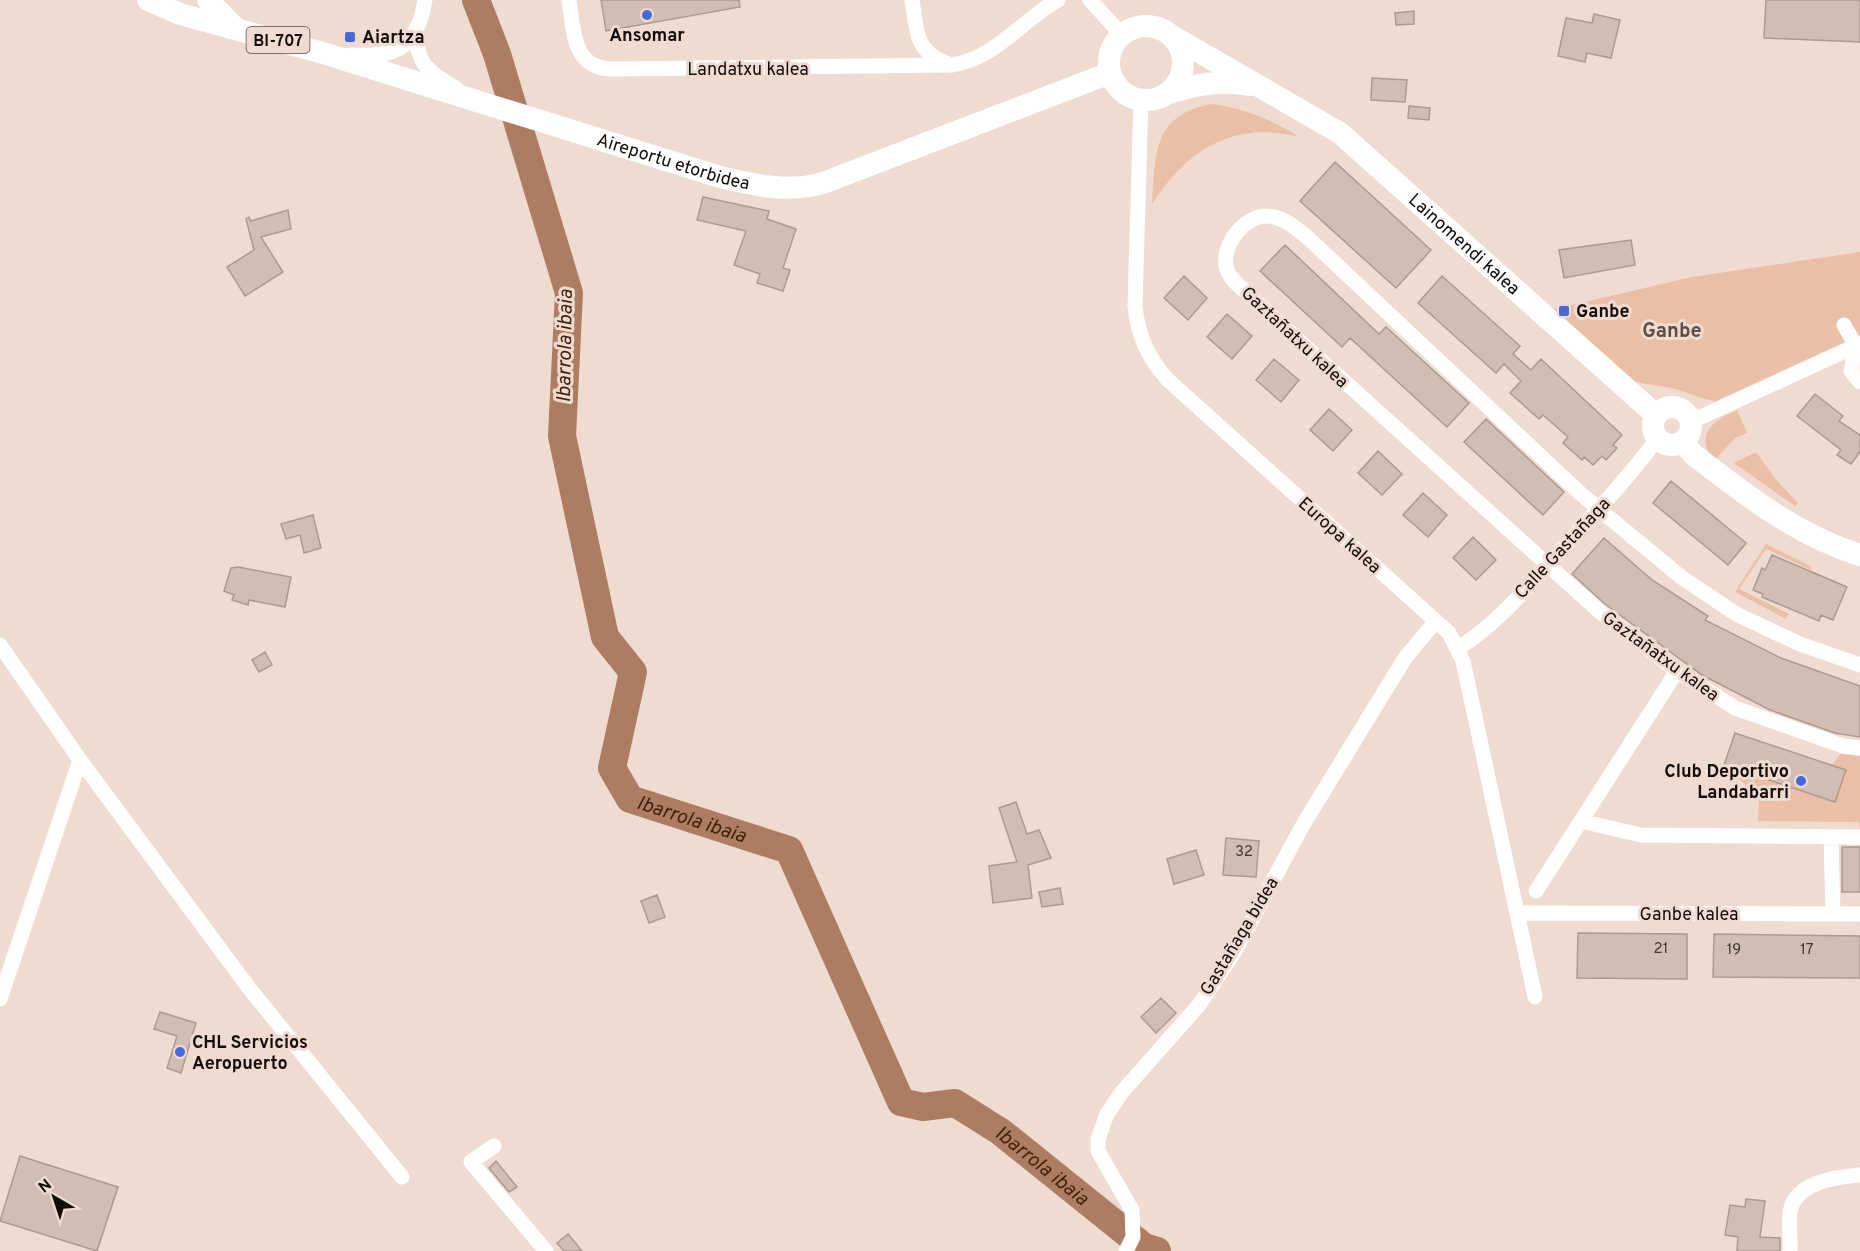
<svg xmlns="http://www.w3.org/2000/svg" width="1860" height="1251" font-family="Overpass,sans-serif">
  <style>
    .green { fill: #ebbea6 }
    .lines { fill: none; stroke-linecap: round; stroke-linejoin: round }
    .river { stroke: #ad7d63; stroke-width: 28 }
    .building { fill: #d1bdb2; stroke: #ad998e; stroke-width: 1.5 }
    .street { stroke: #fff; stroke-width: 15 }
    .primary { stroke: #fff; stroke-width: 22 }
    .poi-dot { fill: #4768db; stroke: #f0dbd0; stroke-width: 2 }
    .labels { text-anchor: middle; stroke-width: 6; stroke-linejoin: round; paint-order: stroke }
    .number-label { font-size: 15px; fill: #423933 }
    .shield { fill: #f0dbd0; stroke: #554b45; stroke-width: 1.5 }
    .shield-label { font-size: 16px; font-weight: bold; fill: #130d09 }
    .poi-label { font-size: 18px; font-weight: bold; fill: #130d09; stroke: #f0dbd0; text-anchor: start }
    .street-label { font-size: 18px; fill: #130d09; stroke: #f0dbd0 }
    .neighbourhood-label { font-size: 20px; font-weight: bold; fill: #5f4e44; stroke: #f0dbd0 }
    .water-label { font-size: 20px; font-style: italic; fill: #411f0a; stroke: #f0dbd0 }
  </style>
  <rect width="100%" height="100%" fill="#f0dbd0"/>
  <!-- green -->
  <path class="green" d="M 1212,104 C 1244,108 1272,120 1299,137 C 1233,120 1187,150 1152,204 C 1156,153 1152,115 1212,104 Z
    M 1860,252 L 1860,335 L 1716,401 C 1700,399 1690,393 1675,389 C 1661,385 1647,385 1633,381 L 1550,310 L 1692,277 Z
    M 1737,410 L 1747,433 L 1735,438 L 1714,461 C 1694,434 1713,421 1737,410 Z
    M 1756,452 L 1778,482 L 1798,503 L 1795,506 L 1734,463 Z
    M 1766,544 L 1812,567 L 1811,570 L 1766,549 L 1739,589 L 1789,614 L 1786,619 L 1735,592 Z
    M 1735,733 L 1832,765 L 1840,754 L 1860,756 L 1860,830 L 1859,822 L 1758,821 L 1759,797 L 1724,765 Z"/>
  <g class="lines">
    <!-- river -->
    <path class="river" id="s1" d="M 476,0 L 497,54 L 569,293 L 562,436 L 605,637 L 633,672 L 612,768 L 630,799 L 789,850 L 901,1102 L 923,1107 L 955,1103 L 1001,1132 L 1144,1247 L 1157,1251"/>
  </g>
  <!-- building -->
  <path class="building" d="M 601,0 L 739,0 L 740,7 L 606,31 Z
    M 1766,0 L 1860,0 L 1860,42 L 1764,38 Z
    M 1414,11 L 1414,24 L 1396,25 L 1395,13 Z
    M 1594,14 L 1620,20 L 1611,58 L 1587,53 L 1585,62 L 1558,56 L 1566,18 L 1592,23 Z
    M 1372,78 L 1407,80 L 1405,102 L 1371,100 Z
    M 1409,106 L 1430,108 L 1429,120 L 1408,118 Z
    M 1335,162 L 1431,250 L 1396,288 L 1300,201 Z
    M 703,197 L 769,211 L 767,219 L 796,229 L 783,268 L 790,270 L 783,291 L 757,283 L 760,274 L 734,265 L 746,231 L 697,220 Z
    M 288,210 L 291,229 L 261,237 L 283,272 L 245,296 L 227,267 L 254,250 L 246,219 L 249,217 L 251,221 Z
    M 1631,240 L 1635,265 L 1564,278 L 1559,250 Z
    M 1285,245 L 1379,334 L 1386,327 L 1469,403 L 1447,427 L 1350,338 L 1342,347 L 1260,271 Z
    M 1184,276 L 1207,298 L 1188,320 L 1164,298 Z
    M 1442,276 L 1520,346 L 1513,354 L 1531,370 L 1541,359 L 1622,435 L 1613,445 L 1617,448 L 1606,460 L 1602,456 L 1593,465 L 1584,457 L 1582,460 L 1563,443 L 1568,437 L 1543,415 L 1539,419 L 1510,393 L 1521,381 L 1504,364 L 1496,373 L 1418,303 Z
    M 1227,314 L 1252,336 L 1232,359 L 1207,337 Z
    M 1274,359 L 1299,380 L 1281,402 L 1256,380 Z
    M 1815,394 L 1843,416 L 1839,421 L 1860,435 L 1860,452 L 1851,464 L 1837,455 L 1841,450 L 1797,416 Z
    M 1329,409 L 1352,430 L 1333,451 L 1310,430 Z
    M 1486,419 L 1564,492 L 1543,515 L 1464,442 Z
    M 1378,451 L 1402,474 L 1382,495 L 1358,473 Z
    M 1671,481 L 1746,543 L 1728,565 L 1653,503 Z
    M 1423,493 L 1447,515 L 1428,537 L 1403,515 Z
    M 313,515 L 321,548 L 304,553 L 300,535 L 286,539 L 281,524 Z
    M 1473,537 L 1496,560 L 1476,580 L 1453,558 Z
    M 1604,538 L 1652,580 L 1708,616 L 1705,620 L 1781,658 L 1860,686 L 1860,737 L 1835,733 L 1770,710 L 1702,675 L 1605,604 L 1572,574 Z
    M 1772,555 L 1847,587 L 1833,620 L 1821,615 L 1819,621 L 1762,597 L 1763,594 L 1753,590 L 1762,568 L 1765,570 Z
    M 238,567 L 291,577 L 285,607 L 249,600 L 248,605 L 232,600 L 234,595 L 224,591 L 231,568 Z
    M 265,652 L 272,665 L 259,672 L 252,660 Z
    M 1735,733 L 1846,770 L 1835,802 L 1724,765 Z
    M 1016,802 L 1027,834 L 1039,830 L 1051,858 L 1028,865 L 1032,898 L 993,903 L 989,866 L 1017,862 L 999,808 Z
    M 1226,838 L 1259,841 L 1256,877 L 1223,875 Z
    M 1842,847 L 1860,847 L 1860,892 L 1842,892 Z
    M 1196,850 L 1204,875 L 1174,884 L 1167,859 Z
    M 1060,888 L 1063,904 L 1042,907 L 1039,892 Z
    M 657,895 L 665,917 L 649,923 L 641,901 Z
    M 1578,933 L 1687,934 L 1687,979 L 1577,978 Z
    M 1714,934 L 1860,936 L 1860,978 L 1713,977 Z
    M 1161,998 L 1176,1013 L 1156,1033 L 1141,1017 Z
    M 160,1012 L 196,1023 L 181,1073 L 167,1068 L 177,1036 L 154,1029 Z
    M 20,1156 L 118,1187 L 97,1251 L 0,1221 Z
    M 496,1161 L 517,1187 L 509,1192 L 489,1168 Z
    M 1746,1199 L 1765,1201 L 1760,1237 L 1780,1238 L 1780,1251 L 1737,1251 L 1738,1237 L 1725,1235 L 1730,1205 L 1745,1207 Z
    M 568,1234 L 582,1251 L 564,1251 L 557,1243 Z"/>
  <g class="lines">
    <!-- street -->
    <path class="street" d="M 569,0 C 574,31 572,68 612,69 L 952,65 C 995,59 1022,20 1058,0
      M 912,0 C 917,30 914,50 946,63
      M 1090,0 L 1122,35
      M 416,28 C 416,64 427,71 456,88
      M 350,55 C 396,57 417,50 425,0
      M 1141,100 L 1135,306 C 1138,336 1148,358 1168,380 L 1449,633 L 1463,661 L 1535,997
      M 1844,325 L 1856,346 L 1851,371 L 1860,382
      M 1690,422 L 1860,344
      M 0,645 L 80,760 L 249,988 L 402,1177
      M 1457,649 C 1499,623 1531,583 1564,547 C 1596,512 1629,477 1657,439
      M 1860,665 L 1800,644 L 1736,614 L 1681,577 L 1582,495 L 1307,237 C 1294,227 1283,216 1266,216 C 1242,216 1216,252 1229,274 C 1234,283 1245,291 1252,298 L 1599,611 L 1677,671 L 1735,708 L 1843,746 L 1860,748
      M 1581,821 L 1677,671
      M 1831,837 L 1833,914
      M 1536,891 L 1581,821 L 1641,835 L 1860,837
      M 1517,913 L 1860,914
      M 0,999 L 80,760
      M 494,1146 L 471,1162 L 546,1251
      M 1126,1251 L 1133,1237 L 1132,1210 L 1098,1151 L 1098,1139 L 1107,1114 L 1122,1092 L 1199,1005 L 1235,951 L 1304,823 L 1405,658 L 1436,621
      M 1790,1251 C 1791,1239 1788,1225 1790,1213 C 1794,1182 1836,1177 1860,1175"/>
    <!-- primary -->
    <g class="primary">
      <path id="s2" d="M 148,0 L 180,14 L 323,53 L 720,177 C 754,185 789,193 823,183 L 1110,73"/>
      <path d="M 208,0 L 234,27"/>
      <circle cx="1146" cy="63" r="37"/>
      <path id="s3" d="M 1170,35 L 1340,133 L 1656,415"/>
      <path d="M 1169,93 C 1197,84 1220,80 1249,85"/>
      <circle cx="1672" cy="426" r="19"/>
      <path d="M 1683,443 L 1694,455 C 1746,495 1796,535 1860,555"/>
    </g>
  </g>
  <!-- markers -->
  <g class="poi-dot">
    <circle cx="647" cy="15" r="6"/>
    <rect x="344" y="31" width="12" height="12" rx="3"/>
    <rect x="1558" y="305" width="12" height="12" rx="3"/>
    <circle cx="1801" cy="781" r="6"/>
    <circle cx="180" cy="1052" r="6"/>
  </g>
  <g class="labels">
    <!-- number labels -->
    <g class="number-label">
      <text x="1244" y="856">32</text>
      <text x="1661" y="953">21</text>
      <text x="1734" y="954">19</text>
      <text x="1807" y="954">17</text>
    </g>
    <!-- shield labels -->
    <rect class="shield" x="246.5" y="27" width="63" height="26" rx="4.5"/>
    <g class="shield-label">
      <text x="278" y="46">BI-707</text>
    </g>
    <!-- poi labels -->
    <g class="poi-label">
      <text x="647" y="41" text-anchor="middle">Ansomar</text>
      <text x="362" y="43">Aiartza</text>
      <text x="1576" y="317">Ganbe</text>
      <text x="1789" y="777" text-anchor="end">Club Deportivo<tspan x="1789" dy="21">Landabarri</tspan></text>
      <text x="192" y="1048">CHL Servicios<tspan x="192" dy="21">Aeropuerto</tspan></text>
    </g>
    <!-- street labels -->
    <g class="street-label">
      <text x="748" y="75">Landatxu kalea</text>
      <text dy="6" stroke="none"><textPath href="#s2" startOffset="550">Aireportu etorbidea</textPath></text>
      <text dy="6" stroke="none"><textPath href="#s3" startOffset="363">Lainomendi kalea</textPath></text>
      <text transform="translate(1295 337) rotate(43)" y="6">Gaztañatxu kalea</text>
      <text transform="translate(1340 535) rotate(42)" y="6">Europa kalea</text>
      <text transform="translate(1562 548) rotate(-47)" y="6">Calle Gastañaga</text>
      <text transform="translate(1661 656) rotate(36)" y="6">Gaztañatxu kalea</text>
      <text x="1689" y="920">Ganbe kalea</text>
      <text transform="translate(1239 936) rotate(-59)" y="6">Gastañaga bidea</text>
    </g>
    <!-- neighbourhood labels -->
    <g class="neighbourhood-label">
      <text x="1672" y="337">Ganbe</text>
    </g>
    <!-- water labels -->
    <g class="water-label">
      <text transform="translate(564 346) rotate(-89)" y="7">Ibarrola ibaia</text>
      <text dy="7" stroke="none"><textPath href="#s1" startOffset="900">Ibarrola ibaia</textPath></text>
      <text dy="7" stroke="none"><textPath href="#s1" startOffset="1440">Ibarrola ibaia</textPath></text>
    </g>
  </g>
  <!-- north arrow -->
  <g transform="translate(54 1197) rotate(321)" stroke="#f0dbd0" stroke-width="4.5" paint-order="stroke">
  <path d="M0-4.5L10 22L0 15L-10 22Z" fill="#130d09"/>
  <text y="-9" font-size="16" font-weight="bold" text-anchor="middle" fill="#130d09">N</text>
  </g>
</svg>
